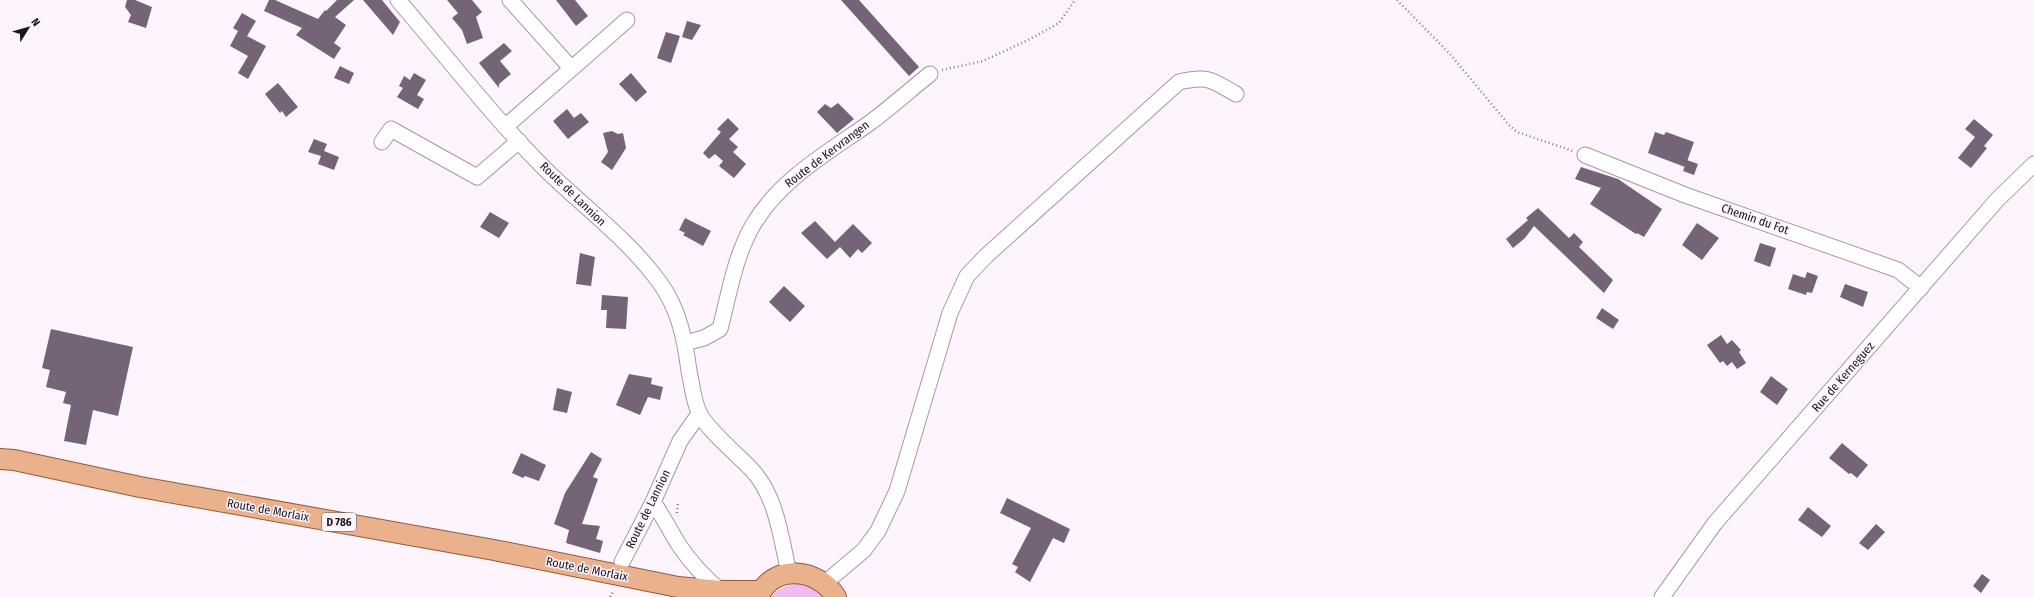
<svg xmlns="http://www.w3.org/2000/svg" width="2034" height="597" font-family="'Fira Sans Condensed',sans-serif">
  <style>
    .green { fill: #ecbdee }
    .building { fill: #756478 }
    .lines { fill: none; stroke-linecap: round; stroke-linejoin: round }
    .minor-casing { stroke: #a996a9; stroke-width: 17 }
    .major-casing { stroke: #995a33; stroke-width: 22 }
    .path { stroke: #888088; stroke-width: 2.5; stroke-dasharray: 1 3; stroke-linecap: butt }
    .minor { stroke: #fff; stroke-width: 15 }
    .major { stroke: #eab28c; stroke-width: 20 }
    .labels { text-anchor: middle; stroke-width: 3; stroke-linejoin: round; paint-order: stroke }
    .shield { fill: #fdf4fd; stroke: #605960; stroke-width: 1 }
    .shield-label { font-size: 11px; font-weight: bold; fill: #1d161d }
    .street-label { font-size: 12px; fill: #1d161d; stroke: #fdf4fd }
  </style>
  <rect width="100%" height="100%" fill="#fdf4fd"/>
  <!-- green -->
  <path class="green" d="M 799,583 L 810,586 L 826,597 L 770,597 C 779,588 787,585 799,583 Z"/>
  <!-- building -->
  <path class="building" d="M 127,0 L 135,0 L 152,7 L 146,28 L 128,22 L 131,15 L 125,7 Z
    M 269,0 L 275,0 L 318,19 L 325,10 L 326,11 L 337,0 L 354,0 L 335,17 L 346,25 L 334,43 L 341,48 L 334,59 L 296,35 L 302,28 L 264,11 Z
    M 363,0 L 382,0 L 400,22 L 393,35 Z
    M 447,0 L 472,0 L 482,12 L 476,17 L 483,38 L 467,44 L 462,30 L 452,18 L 458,13 Z
    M 556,0 L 575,0 L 588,16 L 576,26 Z
    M 841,0 L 859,0 L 919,67 L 909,76 Z
    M 242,13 L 256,21 L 247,36 L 266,46 L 248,79 L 238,73 L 248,56 L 230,46 L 238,31 L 233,28 Z
    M 687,21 L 701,25 L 692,40 L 682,37 Z
    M 666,32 L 680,36 L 671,63 L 657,58 Z
    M 504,43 L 512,51 L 500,61 L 511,74 L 499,84 L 499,88 L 479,63 Z
    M 340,66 L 354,73 L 349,84 L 334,78 Z
    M 414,73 L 426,80 L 417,95 L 424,99 L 418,109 L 397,97 L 403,88 L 399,86 L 404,76 L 410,80 Z
    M 631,73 L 647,92 L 636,102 L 619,84 Z
    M 278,83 L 298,107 L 286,117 L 282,111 L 280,113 L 265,94 Z
    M 838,103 L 854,119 L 837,133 L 817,112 L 825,104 L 831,108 Z
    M 567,109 L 574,118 L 581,113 L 589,122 L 568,139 L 553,121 Z
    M 728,118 L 739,129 L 729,139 L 738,147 L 733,152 L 746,164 L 734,178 L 719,166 L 723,161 L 715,154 L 709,159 L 703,153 L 721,132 L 717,129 Z
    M 1974,119 L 1993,135 L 1984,146 L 1987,148 L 1971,168 L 1958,158 L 1975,137 L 1965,129 Z
    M 612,131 L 618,134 L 623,133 L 626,148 L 612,170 L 601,162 L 608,152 L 603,133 Z
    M 1655,132 L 1664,135 L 1666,132 L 1694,142 L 1685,167 L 1648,153 Z
    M 314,139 L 327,144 L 324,151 L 339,157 L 334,170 L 318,164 L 321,156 L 308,152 Z
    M 1687,160 L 1698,164 L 1694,175 L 1683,171 Z
    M 1581,167 L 1618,179 L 1662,209 L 1644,237 L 1637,233 L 1636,234 L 1590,204 L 1601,188 L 1575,179 Z
    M 1538,208 L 1569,238 L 1574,233 L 1583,242 L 1579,247 L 1613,280 L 1604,293 L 1534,226 L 1525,238 L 1513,248 L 1506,239 L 1528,220 L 1526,218 Z
    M 490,212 L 509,223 L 499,238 L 480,227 Z
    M 685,218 L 711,231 L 703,246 L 683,235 L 685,233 L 679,230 Z
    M 815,221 L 835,242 L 853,224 L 872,243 L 862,253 L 858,249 L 850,258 L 840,247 L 827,259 L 801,233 Z
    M 1697,223 L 1719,238 L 1702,260 L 1682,245 Z
    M 1760,243 L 1776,248 L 1770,267 L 1754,261 Z
    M 580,253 L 595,257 L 591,286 L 576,284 Z
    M 1807,272 L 1818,276 L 1812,293 L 1807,292 L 1806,295 L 1788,289 L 1793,274 L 1805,278 Z
    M 1845,284 L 1868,292 L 1863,307 L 1840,297 Z
    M 784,286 L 805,306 L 790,322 L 769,302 Z
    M 602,295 L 628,297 L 626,329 L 606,328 L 607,310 L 601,310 Z
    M 1602,308 L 1619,320 L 1613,329 L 1596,318 Z
    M 51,329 L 133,347 L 118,416 L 93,410 L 86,445 L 64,441 L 71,405 L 63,403 L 66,392 L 46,387 L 50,370 L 42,368 Z
    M 1721,335 L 1727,344 L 1732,340 L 1741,350 L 1739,352 L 1746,363 L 1737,369 L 1732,362 L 1727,366 L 1723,361 L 1720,363 L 1707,345 Z
    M 629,374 L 652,378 L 651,384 L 663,387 L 660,400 L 648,397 L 640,415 L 616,405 Z
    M 1771,376 L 1788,389 L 1777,405 L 1760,392 Z
    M 557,388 L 572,392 L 567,413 L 553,410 Z
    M 1842,443 L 1868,465 L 1857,478 L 1851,473 L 1849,474 L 1829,458 Z
    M 591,452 L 602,459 L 593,477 L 598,479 L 582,524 L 600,526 L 596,539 L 603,541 L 600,553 L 566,543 L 569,530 L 554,524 L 565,493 Z
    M 521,453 L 546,465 L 539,481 L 525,476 L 523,478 L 512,473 Z
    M 1007,498 L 1070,529 L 1064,543 L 1053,538 L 1030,582 L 1015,572 L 1018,567 L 1012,564 L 1031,528 L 1000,513 Z
    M 1808,507 L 1831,526 L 1822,537 L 1798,520 Z
    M 1876,524 L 1885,532 L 1868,550 L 1859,543 Z
    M 1982,574 L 1990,580 L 1981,593 L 1973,586 Z"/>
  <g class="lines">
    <defs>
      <path id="minor" d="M 398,0 C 447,57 493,117 546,170 C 584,207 629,240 660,283 C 679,309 685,340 689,371 C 692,384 693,400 699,412 C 705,428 739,456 752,470 C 777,497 781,539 789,573
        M 510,0 L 571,68
        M 505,127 L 627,20
        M 382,142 L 391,129 L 477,177 L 519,141
        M 1585,155 L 1685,195 L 1898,270 L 1921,288
        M 685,343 L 704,338 L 720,329 C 729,294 735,256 753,225 C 780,179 829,152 871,122 C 891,107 910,90 930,74
        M 653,502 C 663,516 670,531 679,545 C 691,563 705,578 721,591
        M 622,562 L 653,502 L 680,441 L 699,414
        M 825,583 L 864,550 L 878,531 L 897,491 L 950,313 L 967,276 L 986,256 L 1179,82 C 1209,75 1211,80 1236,94
        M 1662,597 L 1715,523 L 1997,200 L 2034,164"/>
      <path id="major" d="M 0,459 L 14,460 L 140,487 L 494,550 L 678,587 L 721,591 L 761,591
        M 758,597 C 774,563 818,568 836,597"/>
    </defs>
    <!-- minor casing -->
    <use href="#minor" class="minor-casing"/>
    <!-- major casing -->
    <use href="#major" class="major-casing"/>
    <!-- path -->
    <path class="path" d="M 1397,0 L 1450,54 L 1509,125 L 1517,132 L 1573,151
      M 942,70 L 983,61 L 1028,40 L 1059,23 L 1075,0
      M 677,513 L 678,502
      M 610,597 L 614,590"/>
    <!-- minor -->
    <use href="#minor" class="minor"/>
    <!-- major -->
    <use href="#major" class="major"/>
  </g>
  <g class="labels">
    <!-- shield labels -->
    <rect class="shield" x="322" y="513" width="34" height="18" rx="3"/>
    <g class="shield-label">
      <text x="339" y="526">D 786</text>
    </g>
    <!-- street labels -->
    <g class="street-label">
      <text transform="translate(827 154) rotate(-37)" y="4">Route de Kervrangen</text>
      <text transform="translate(573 194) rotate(44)" y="4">Route de Lannion</text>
      <text transform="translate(1755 219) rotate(19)" y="4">Chemin du Fot</text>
      <text transform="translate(1843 377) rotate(-49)" y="4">Rue de Kerneguez</text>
      <text transform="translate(648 509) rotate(-64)" y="4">Route de Lannion</text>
      <text transform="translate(268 510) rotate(10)" y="4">Route de Morlaix</text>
      <text transform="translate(587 569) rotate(11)" y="4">Route de Morlaix</text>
    </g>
  </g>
  <!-- north arrow -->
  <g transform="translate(28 28) rotate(53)" stroke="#fdf4fd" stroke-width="3" paint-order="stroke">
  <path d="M0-3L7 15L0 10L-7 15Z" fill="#1d161d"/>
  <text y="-6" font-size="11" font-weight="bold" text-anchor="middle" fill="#1d161d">N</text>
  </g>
</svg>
